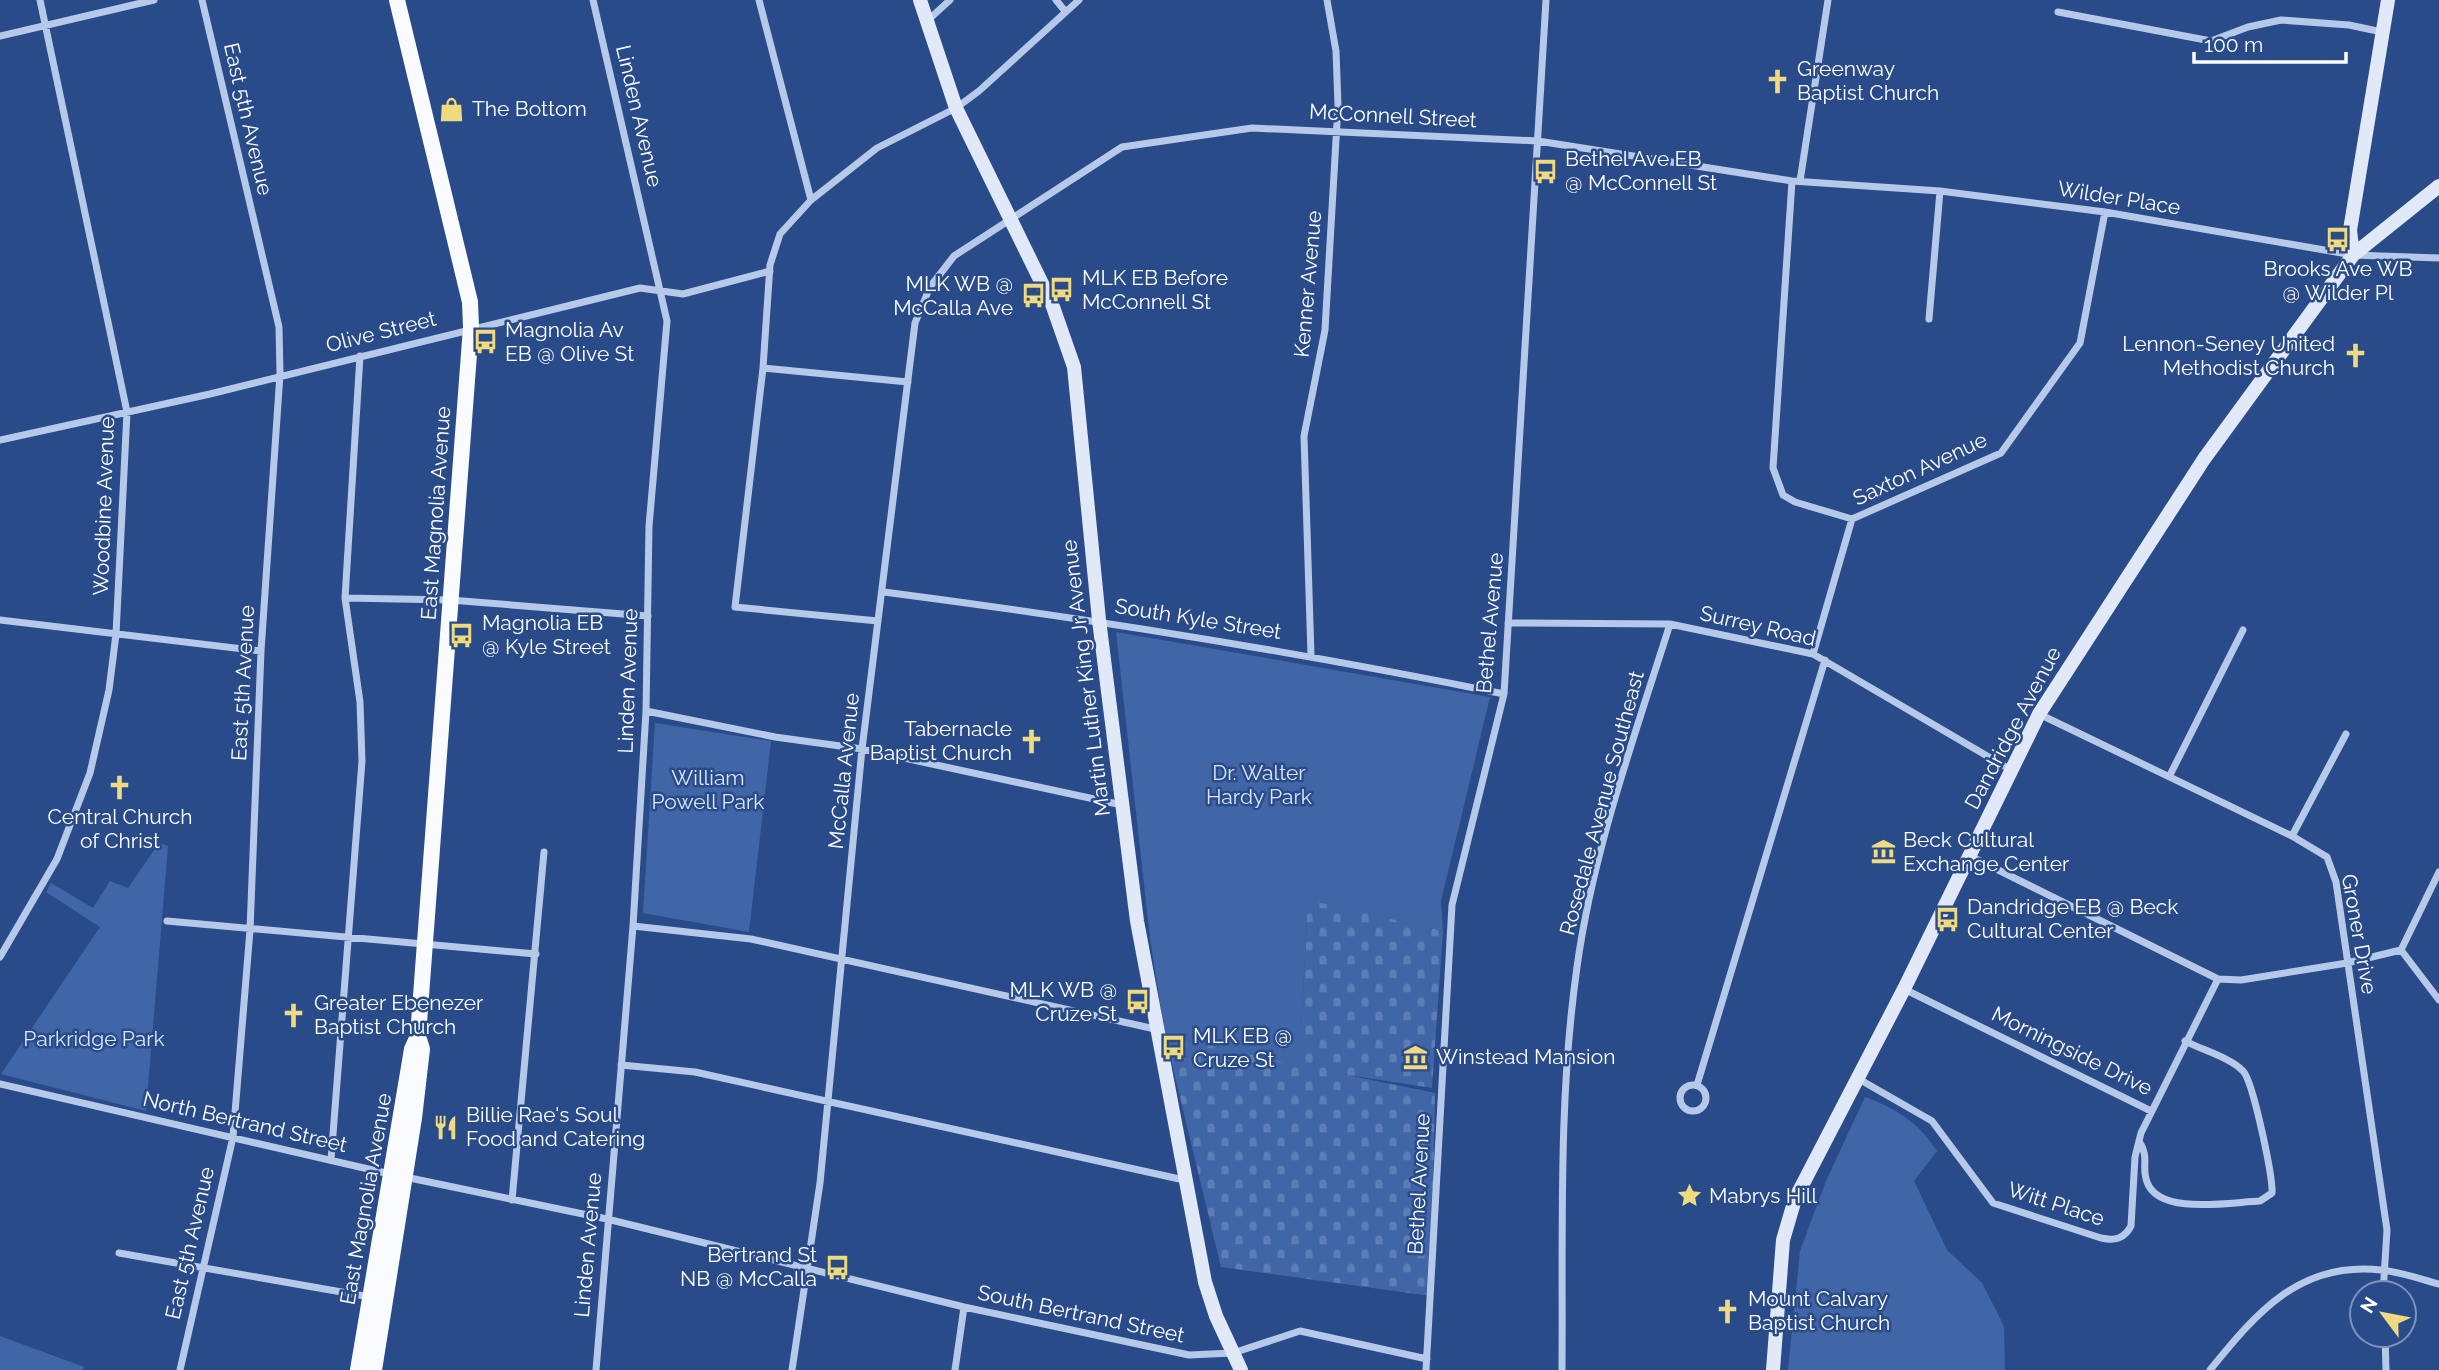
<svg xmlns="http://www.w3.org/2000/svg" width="2439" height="1370" font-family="Raleway,sans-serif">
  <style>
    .green { fill: #4166a8 }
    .cemetery { fill: url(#cemetery-stones) }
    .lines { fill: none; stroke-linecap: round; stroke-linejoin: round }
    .street { stroke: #b7c9e9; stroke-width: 7 }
    .secondary { stroke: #e1e9f8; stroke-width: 14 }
    .primary { stroke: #fafbfe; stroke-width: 16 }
    .labels { text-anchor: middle; stroke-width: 5; stroke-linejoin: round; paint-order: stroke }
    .poi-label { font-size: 21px; fill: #fff; stroke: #294b8a; text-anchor: start }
    .street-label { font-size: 21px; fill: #fff; stroke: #294b8a }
    .park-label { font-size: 21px; fill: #dbe5f7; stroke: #294b8a }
  </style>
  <defs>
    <pattern id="cemetery-stones" width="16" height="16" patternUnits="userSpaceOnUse" patternTransform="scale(1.75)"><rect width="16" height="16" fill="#4166a8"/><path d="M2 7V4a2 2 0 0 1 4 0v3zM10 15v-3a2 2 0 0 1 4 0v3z" fill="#5e7db5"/></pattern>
  </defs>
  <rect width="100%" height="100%" fill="#294b8a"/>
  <!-- green -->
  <path class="green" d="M 1116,632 L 1490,697 L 1441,901 L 1443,931 L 1308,901 L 1299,1067 L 1165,1035 L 1150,938 Z
    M 655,723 L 771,741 L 749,932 L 643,913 Z
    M 159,843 L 168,846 L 146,1111 L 1,1074 L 100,927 L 46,892 L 51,883 L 93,908 L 110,881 L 128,888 Z
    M 1865,1097 C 1896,1108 1919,1123 1937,1151 L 1914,1181 L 1947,1250 L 1982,1283 L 1999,1316 L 2004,1327 L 2005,1370 L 1788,1370 L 1800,1251 L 1826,1181 Z
    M 0,1336 L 84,1367 L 83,1370 L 0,1370 Z"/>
  <!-- cemetery -->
  <path class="cemetery" d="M 1308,900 L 1443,931 L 1432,1088 L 1342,1074 L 1435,1093 L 1431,1296 L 1221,1267 L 1165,1035 L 1299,1066 Z"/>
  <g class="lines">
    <!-- street -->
    <path class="street" d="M 593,0 L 667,321 L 649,526 L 646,711 L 633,926 L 596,1370
      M 759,0 L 811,200
      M 1056,0 L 1065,11
      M 2058,12 L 2211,41 L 2248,27 L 2281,20 L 2349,25 L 2382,32
      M 926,22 L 950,0
      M 0,36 L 154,0
      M 1792,181 L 1773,468 L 1783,495 L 1795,502 L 1852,519
      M 1800,181 L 1828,0
      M 1929,319 L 1940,191
      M 763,368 L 908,382
      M 0,440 L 210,394 L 640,288 L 683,294 L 770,271
      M 884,592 C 1092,619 1298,652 1504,694
      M 345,598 L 450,600 L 648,616
      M 0,620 L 261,651
      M 878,621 L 735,607 L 763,368 L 770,265 L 780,234 L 811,200 L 877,148 L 956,108 L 979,91 L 1079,0
      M 1508,623 L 1670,624 L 1813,654 L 2011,770
      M 1813,654 L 1852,519 L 2001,453 L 2080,343 L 2105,212
      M 1311,655 L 1304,436 L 1325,330 L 1338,105 L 1336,51 L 1327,0
      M 646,711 L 775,737 L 862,749 L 1122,805
      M 2039,714 L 2292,836 L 2327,857 L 2336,882 L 2387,1230 L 2383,1293
      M 2170,775 L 2243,630
      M 2292,836 L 2346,734
      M 1970,856 L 2218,979 L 2241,980 L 2347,963 L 2401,950
      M 167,921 L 536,954
      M 633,926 L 751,939 L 1155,1029
      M 2401,950 L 2439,872
      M 2401,950 L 2439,1000
      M 0,957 L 57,859 L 90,773 L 109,690 L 116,634 L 127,412 L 40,0
      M 1904,989 L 2151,1111
      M 621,1065 L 695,1072 L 1184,1180
      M 1857,1078 L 1932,1121 L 1993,1203 L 2101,1238 C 2115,1241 2124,1239 2131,1226 L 2135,1157 L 2141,1133 L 2218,979
      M 0,1084 L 390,1174
      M1680 1098a13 13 0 1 1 26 0a13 13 0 1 1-26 0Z
      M 1697,1085 L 1825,660
      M 2139,1141 C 2150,1158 2141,1166 2147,1182 C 2159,1216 2231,1202 2260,1201 L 2272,1193 C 2273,1177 2253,1081 2243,1071 C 2229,1057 2202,1050 2185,1041
      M 331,1160 L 362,761 L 360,702 L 345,598 L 360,356
      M 405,1177 L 607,1219 L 964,1307 L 1189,1355 L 1233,1353 L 1300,1331 L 1427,1359
      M 512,1200 L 544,852
      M 119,1253 L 370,1297
      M 2385,1335 L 2386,1370
      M 180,1370 L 233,1137 L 250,930 L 261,651 L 280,374 L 279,327 L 202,0
      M 792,1370 L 820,1183 L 862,749 L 915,323 L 930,287 L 954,256 L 1122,147 L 1252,128 L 1538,141 L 1792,181 L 1940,191 L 2105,212 L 2353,255 L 2439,258
      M 955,1370 L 964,1307
      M 1426,1370 L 1452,905 L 1504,694 L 1546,0
      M 1562,1370 C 1563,1236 1558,1100 1577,967 C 1593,850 1635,735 1670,624
      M 2210,1370 C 2257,1312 2300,1261 2381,1270 C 2401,1272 2420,1279 2439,1284"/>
    <!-- secondary -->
    <path class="secondary" d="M 920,0 L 956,108 L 1052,304 L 1074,367 L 1099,620 L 1137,921 L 1205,1282 L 1216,1316 L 1241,1370
      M 2353,255 L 2350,230 L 2388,0
      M 1773,1370 L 1783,1240 L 1795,1199 L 1904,989 L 2039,714 L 2204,459 L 2353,255 L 2439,186"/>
    <!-- primary -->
    <path class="primary" d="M 358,1370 L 412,1049 L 418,1036 L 471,327 L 470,302 L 397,0
      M 374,1370 L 414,1118 L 422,1049 L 418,1036"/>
  </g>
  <!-- icons -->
  <defs>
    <symbol id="church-bare" viewBox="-9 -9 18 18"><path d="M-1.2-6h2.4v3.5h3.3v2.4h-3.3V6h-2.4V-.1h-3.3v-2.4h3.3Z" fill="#f0da7f" stroke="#294b8a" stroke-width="2.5" paint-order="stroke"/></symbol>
    <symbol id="shop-bare" viewBox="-9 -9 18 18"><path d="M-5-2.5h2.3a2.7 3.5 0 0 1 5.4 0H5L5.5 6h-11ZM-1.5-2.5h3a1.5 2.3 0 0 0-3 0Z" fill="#f0da7f" stroke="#294b8a" stroke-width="2.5" paint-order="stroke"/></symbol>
    <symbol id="bus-bare" viewBox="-9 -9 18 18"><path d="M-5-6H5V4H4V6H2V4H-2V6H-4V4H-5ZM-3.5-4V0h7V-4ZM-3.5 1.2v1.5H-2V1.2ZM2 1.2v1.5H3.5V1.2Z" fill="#f0da7f" stroke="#294b8a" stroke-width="2.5" paint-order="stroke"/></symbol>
    <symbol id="museum-bare" viewBox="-9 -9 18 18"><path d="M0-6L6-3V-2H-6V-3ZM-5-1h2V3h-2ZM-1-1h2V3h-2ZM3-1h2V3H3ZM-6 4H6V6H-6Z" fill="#f0da7f" stroke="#294b8a" stroke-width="2.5" paint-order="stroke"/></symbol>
    <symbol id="restaurant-bare" viewBox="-9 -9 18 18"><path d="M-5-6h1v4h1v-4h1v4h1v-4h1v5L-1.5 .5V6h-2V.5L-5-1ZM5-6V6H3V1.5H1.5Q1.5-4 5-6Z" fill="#f0da7f" stroke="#294b8a" stroke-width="2.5" paint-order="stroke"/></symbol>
    <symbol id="sight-bare" viewBox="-9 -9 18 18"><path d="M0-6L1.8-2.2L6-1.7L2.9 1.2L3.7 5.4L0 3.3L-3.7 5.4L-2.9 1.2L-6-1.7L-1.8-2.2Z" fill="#f0da7f" stroke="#294b8a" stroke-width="2.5" paint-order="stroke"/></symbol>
  </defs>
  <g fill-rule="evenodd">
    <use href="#church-bare" x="1760" y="64" width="35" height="35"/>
    <use href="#shop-bare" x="434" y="92" width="35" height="35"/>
    <use href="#bus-bare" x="1528" y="154" width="35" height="35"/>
    <use href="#bus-bare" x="2320" y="222" width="35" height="35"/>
    <use href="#bus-bare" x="1044" y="272" width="35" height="35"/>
    <use href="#bus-bare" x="1016" y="278" width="35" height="35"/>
    <use href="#bus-bare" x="468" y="324" width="35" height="35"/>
    <use href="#church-bare" x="2338" y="338" width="35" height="35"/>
    <use href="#bus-bare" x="444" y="618" width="35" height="35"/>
    <use href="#church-bare" x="1014" y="724" width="35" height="35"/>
    <use href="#church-bare" x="102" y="770" width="35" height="35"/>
    <use href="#museum-bare" x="1866" y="834" width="35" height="35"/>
    <use href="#bus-bare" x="1930" y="902" width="35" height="35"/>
    <use href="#bus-bare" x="1120" y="984" width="35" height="35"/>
    <use href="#church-bare" x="276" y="998" width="35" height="35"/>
    <use href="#bus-bare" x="1156" y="1030" width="35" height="35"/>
    <use href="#museum-bare" x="1398" y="1040" width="35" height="35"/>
    <use href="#restaurant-bare" x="428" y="1110" width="35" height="35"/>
    <use href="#sight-bare" x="1672" y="1178" width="35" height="35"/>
    <use href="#bus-bare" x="820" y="1250" width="35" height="35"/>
    <use href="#church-bare" x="1710" y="1294" width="35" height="35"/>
  </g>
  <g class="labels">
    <!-- poi labels -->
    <g class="poi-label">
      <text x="1797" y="76">Greenway<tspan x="1797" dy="24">Baptist Church</tspan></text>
      <text x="472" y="116">The Bottom</text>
      <text x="1565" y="166">Bethel Ave EB<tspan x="1565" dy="24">@ McConnell St</tspan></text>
      <text x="2338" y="276" text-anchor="middle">Brooks Ave WB<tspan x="2338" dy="24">@ Wilder Pl</tspan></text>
      <text x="1082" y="285">MLK EB Before<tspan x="1082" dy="24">McConnell St</tspan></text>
      <text x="1013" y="291" text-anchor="end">MLK WB @<tspan x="1013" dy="24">McCalla Ave</tspan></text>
      <text x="505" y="337">Magnolia Av<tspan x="505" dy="24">EB @ Olive St</tspan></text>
      <text x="2335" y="351" text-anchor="end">Lennon-Seney United<tspan x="2335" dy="24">Methodist Church</tspan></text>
      <text x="482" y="630">Magnolia EB<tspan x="482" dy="24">@ Kyle Street</tspan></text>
      <text x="1012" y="736" text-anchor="end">Tabernacle<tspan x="1012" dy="24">Baptist Church</tspan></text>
      <text x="120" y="824" text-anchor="middle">Central Church<tspan x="120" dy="24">of Christ</tspan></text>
      <text x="1903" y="847">Beck Cultural<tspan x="1903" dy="24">Exchange Center</tspan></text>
      <text x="1967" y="914">Dandridge EB @ Beck<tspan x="1967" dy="24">Cultural Center</tspan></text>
      <text x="1117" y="997" text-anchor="end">MLK WB @<tspan x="1117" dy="24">Cruze St</tspan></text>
      <text x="314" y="1010">Greater Ebenezer<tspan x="314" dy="24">Baptist Church</tspan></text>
      <text x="1193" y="1043">MLK EB @<tspan x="1193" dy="24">Cruze St</tspan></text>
      <text x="1436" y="1064">Winstead Mansion</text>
      <text x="466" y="1122">Billie Rae's Soul<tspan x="466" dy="24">Food and Catering</tspan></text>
      <text x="1709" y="1203">Mabrys Hill</text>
      <text x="817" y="1262" text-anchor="end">Bertrand St<tspan x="817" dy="24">NB @ McCalla</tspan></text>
      <text x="1748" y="1306">Mount Calvary<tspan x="1748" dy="24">Baptist Church</tspan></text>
    </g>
    <!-- street labels -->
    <g class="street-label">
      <text transform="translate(639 116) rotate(77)" y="7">Linden Avenue</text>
      <text transform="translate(1393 116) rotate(3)" y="7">McConnell Street</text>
      <text transform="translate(248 119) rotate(77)" y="7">East 5th Avenue</text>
      <text transform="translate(2119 198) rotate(9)" y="7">Wilder Place</text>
      <text transform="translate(1308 284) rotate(-85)" y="7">Kenner Avenue</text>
      <text transform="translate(381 332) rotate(-14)" y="7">Olive Street</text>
      <text transform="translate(1920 469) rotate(-25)" y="7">Saxton Avenue</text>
      <text transform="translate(104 506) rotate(-88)" y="7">Woodbine Avenue</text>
      <text transform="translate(436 513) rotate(-86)" y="7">East Magnolia Avenue</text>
      <text transform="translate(1198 619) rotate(9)" y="7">South Kyle Street</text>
      <text transform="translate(1490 623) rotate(-85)" y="7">Bethel Avenue</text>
      <text transform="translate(1758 626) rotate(13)" y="7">Surrey Road</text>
      <text transform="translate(1086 678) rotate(-97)" y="7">Martin Luther King Jr Avenue</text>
      <text transform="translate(628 681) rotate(-88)" y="7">Linden Avenue</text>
      <text transform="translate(243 683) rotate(-87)" y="7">East 5th Avenue</text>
      <text transform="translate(2013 728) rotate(-62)" y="7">Dandridge Avenue</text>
      <text transform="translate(844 771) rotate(-84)" y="7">McCalla Avenue</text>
      <text transform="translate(1602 803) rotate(-75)" y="7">Rosedale Avenue Southeast</text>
      <text transform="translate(2359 934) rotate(80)" y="7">Groner Drive</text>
      <text transform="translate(2072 1051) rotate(26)" y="7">Morningside Drive</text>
      <text transform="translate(245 1122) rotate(13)" y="7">North Bertrand Street</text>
      <text transform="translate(1419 1184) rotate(-87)" y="7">Bethel Avenue</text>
      <text transform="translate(366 1199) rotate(-80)" y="7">East Magnolia Avenue</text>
      <text transform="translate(2056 1204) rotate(18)" y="7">Witt Place</text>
      <text transform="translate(190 1243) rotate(-77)" y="7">East 5th Avenue</text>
      <text transform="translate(588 1245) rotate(-85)" y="7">Linden Avenue</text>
      <text transform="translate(1081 1314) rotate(12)" y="7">South Bertrand Street</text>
    </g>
    <!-- park labels -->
    <g class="park-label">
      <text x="1259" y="780">Dr. Walter<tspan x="1259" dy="24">Hardy Park</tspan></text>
      <text x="708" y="785">William<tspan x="708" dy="24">Powell Park</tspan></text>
      <text x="94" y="1046">Parkridge Park</text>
    </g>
  </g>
  <!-- north arrow -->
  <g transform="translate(2383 1314) rotate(302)"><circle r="33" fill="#294b8a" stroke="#7f93b9" stroke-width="2"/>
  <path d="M0-5L12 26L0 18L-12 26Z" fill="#f0da7f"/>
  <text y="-10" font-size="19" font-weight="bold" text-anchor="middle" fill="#ffffff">N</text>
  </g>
  <!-- scale -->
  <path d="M2194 52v10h152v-10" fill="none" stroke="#ffffff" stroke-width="3.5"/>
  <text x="2204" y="52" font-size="21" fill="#ffffff" stroke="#294b8a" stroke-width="5" paint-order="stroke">100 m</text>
</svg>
